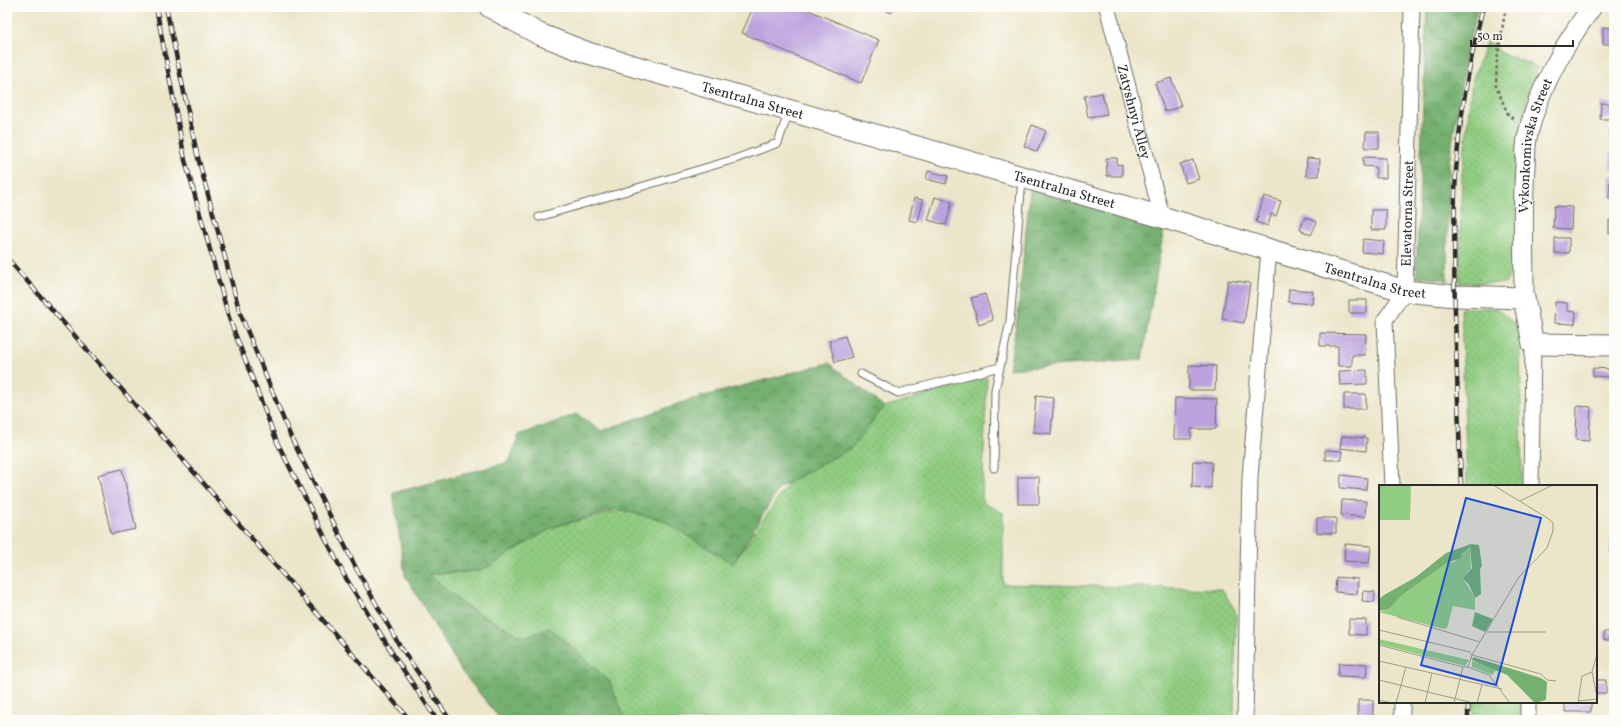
<svg xmlns="http://www.w3.org/2000/svg" width="1621" height="727" font-family="Vollkorn,serif">
  <style>
    .green { fill: url(#green-dots); stroke: #5e7c56 }
    .forest { fill: url(#forest-crowns); stroke: #506e4d }
    .building { fill: #bba1de }
    .lines { fill: none; stroke-linecap: round; stroke-linejoin: round }
    .service-casing { stroke: #6e6c63; stroke-width: 9 }
    .minor-casing { stroke: #6e6c63; stroke-width: 17 }
    .tertiary-casing { stroke: #6e6c63; stroke-width: 21 }
    .secondary-casing { stroke: #6e6c63; stroke-width: 23 }
    .path { stroke: #6e6c63; stroke-width: 2.5; stroke-dasharray: 3 3; stroke-linecap: butt }
    .service { stroke: #fff; stroke-width: 7 }
    .minor { stroke: #fff; stroke-width: 15 }
    .tertiary { stroke: #fff; stroke-width: 19 }
    .secondary { stroke: #fff; stroke-width: 21 }
    .rail-casing { stroke: #2b2b2b; stroke-width: 4.5 }
    .rail { stroke: #fdfcf7; stroke-width: 3; stroke-dasharray: 9; stroke-linecap: butt }
    .labels { text-anchor: middle; stroke-width: 3.5; stroke-linejoin: round; paint-order: stroke }
    .street-label { font-size: 14px; fill: #2b2b2b; stroke: #fdfcf7 }
    .inset-road { fill: none; stroke: #9e9b8a; stroke-width: 1 }
    .view { fill: #1d4ed8; fill-opacity: 0.15; stroke: #1d4ed8; stroke-width: 2 }
    .inset-edge { fill: none; stroke: #2b2b2b; stroke-width: 2 }
  </style>
  <defs>
    <pattern id="green-dots" width="8" height="8" patternUnits="userSpaceOnUse"><rect width="8" height="8" fill="#90cc81"/><path d="M2 2h.1M6 6h.1" fill="none" stroke="#7caf70" stroke-width="1.8" stroke-linecap="round"/></pattern>
    <pattern id="forest-crowns" width="20" height="18" patternUnits="userSpaceOnUse"><rect width="20" height="18" fill="#74b06f"/><path d="M2 6a3 3 0 1 1 6 0M12 15a3 3 0 1 1 6 0" fill="none" stroke="#5f8f5b"/></pattern>
  </defs>
  <rect width="100%" height="100%" fill="#fdfcf7"/>
  <filter id="ink" filterUnits="userSpaceOnUse"><feTurbulence type="fractalNoise" baseFrequency=".025" numOctaves="2"/><feDisplacementMap in="SourceGraphic" scale="8" xChannelSelector="R" yChannelSelector="G"/><feConvolveMatrix kernelMatrix="1 2 1 2 8 2 1 2 1" color-interpolation-filters="sRGB"/></filter>
  <filter id="wash" filterUnits="userSpaceOnUse"><feTurbulence type="fractalNoise" baseFrequency=".012" numOctaves="4" result="noise"/><feDisplacementMap in="SourceGraphic" scale="16" xChannelSelector="R" yChannelSelector="G"/><feGaussianBlur stdDeviation="0.9" result="paint"/><feColorMatrix in="noise" values="0 0 0 0 0 0 0 0 0 0 0 0 0 0 0 0 0 1.4 0 .05"/><feComposite in="paint" operator="in"/></filter>
  <g filter="url(#wash)">
    <rect width="100%" height="100%" fill="#ebe6ca"/>
    <!-- green -->
    <path class="green" d="M 1487,40 L 1503,54 L 1538,67 L 1527,101 L 1517,150 L 1516,266 L 1505,283 L 1460,283 L 1459,279 L 1462,175 L 1472,81 Z
      M 1461,308 L 1496,308 L 1520,329 L 1522,486 L 1467,486 Z
      M 987,377 L 982,502 L 1003,513 L 1003,584 L 1222,589 L 1236,612 L 1234,720 L 626,720 L 609,681 L 523,637 L 465,606 L 428,574 L 481,571 L 553,527 L 622,510 L 663,520 L 733,564 L 789,482 L 852,447 L 884,407 Z
      M 1473,702 L 1525,702 L 1525,720 L 1473,720 Z"/>
    <!-- forest -->
    <path class="forest" d="M 1427,7 L 1478,7 L 1467,48 L 1449,163 L 1447,280 L 1416,277 Z
      M 1030,190 L 1164,229 L 1142,360 L 1009,369 L 1018,313 Z
      M 829,363 L 884,407 L 852,447 L 779,488 L 733,564 L 663,520 L 617,509 L 553,527 L 481,571 L 428,574 L 465,606 L 523,637 L 550,628 L 609,681 L 626,720 L 501,720 L 462,672 L 405,575 L 393,493 L 509,462 L 519,435 L 577,414 L 601,431 L 689,400 Z"/>
    <g id="blocks">
      <!-- building -->
      <path class="building" d="M 753,7 L 801,7 L 879,40 L 861,83 L 742,33 Z
        M 879,7 L 894,7 L 891,13 Z
        M 1603,27 L 1614,28 L 1614,44 L 1603,44 Z
        M 1171,78 L 1181,106 L 1165,112 L 1155,83 Z
        M 1102,93 L 1107,114 L 1088,117 L 1084,96 Z
        M 1601,103 L 1614,104 L 1614,119 L 1600,119 Z
        M 1032,125 L 1046,131 L 1037,152 L 1024,146 Z
        M 1610,131 L 1614,131 L 1614,143 L 1610,143 Z
        M 1366,132 L 1379,132 L 1379,148 L 1365,148 Z
        M 1611,152 L 1614,152 L 1614,169 L 1610,169 Z
        M 1363,157 L 1386,158 L 1386,178 L 1376,178 L 1376,167 L 1363,166 Z
        M 1106,158 L 1117,158 L 1117,165 L 1122,165 L 1122,176 L 1107,176 Z
        M 1307,158 L 1320,159 L 1319,176 L 1306,176 Z
        M 1193,160 L 1199,179 L 1186,183 L 1180,164 Z
        M 928,171 L 948,176 L 946,184 L 926,179 Z
        M 1610,175 L 1614,175 L 1614,199 L 1609,198 Z
        M 1264,196 L 1281,201 L 1276,216 L 1271,214 L 1268,226 L 1256,222 Z
        M 935,197 L 952,202 L 946,225 L 928,220 Z
        M 914,198 L 923,200 L 918,222 L 909,220 Z
        M 1554,206 L 1572,207 L 1571,229 L 1553,228 Z
        M 1371,210 L 1386,210 L 1386,230 L 1371,230 Z
        M 1305,217 L 1317,222 L 1311,235 L 1300,230 Z
        M 1609,220 L 1614,220 L 1614,234 L 1609,234 Z
        M 1555,238 L 1569,238 L 1569,253 L 1555,253 Z
        M 1363,239 L 1384,241 L 1383,254 L 1362,252 Z
        M 1228,280 L 1250,283 L 1244,323 L 1222,319 Z
        M 1289,289 L 1313,291 L 1312,304 L 1288,302 Z
        M 985,294 L 993,320 L 979,325 L 971,298 Z
        M 1349,300 L 1367,300 L 1367,313 L 1349,313 Z
        M 1555,302 L 1567,303 L 1567,311 L 1576,312 L 1575,324 L 1554,323 Z
        M 1320,333 L 1366,334 L 1365,355 L 1352,355 L 1352,366 L 1338,366 L 1338,346 L 1320,346 Z
        M 845,336 L 852,357 L 835,362 L 829,341 Z
        M 1189,365 L 1216,366 L 1215,390 L 1189,390 Z
        M 1593,368 L 1612,369 L 1611,377 L 1593,376 Z
        M 1367,370 L 1367,384 L 1340,385 L 1339,371 Z
        M 1344,394 L 1366,394 L 1366,409 L 1344,409 Z
        M 1036,396 L 1054,398 L 1051,434 L 1033,432 Z
        M 1175,398 L 1217,399 L 1216,429 L 1191,429 L 1191,439 L 1174,439 Z
        M 1577,406 L 1591,407 L 1589,441 L 1576,440 Z
        M 1342,436 L 1367,438 L 1366,451 L 1340,448 Z
        M 1325,450 L 1342,451 L 1342,460 L 1325,460 Z
        M 1193,461 L 1212,462 L 1211,488 L 1192,487 Z
        M 122,469 L 136,529 L 111,534 L 98,475 Z
        M 1341,475 L 1367,478 L 1366,490 L 1340,488 Z
        M 1018,477 L 1039,477 L 1039,504 L 1018,504 Z
        M 1342,500 L 1366,501 L 1365,517 L 1341,515 Z
        M 1317,518 L 1336,518 L 1336,533 L 1317,533 Z
        M 1611,538 L 1614,538 L 1614,555 L 1610,555 Z
        M 1345,544 L 1371,546 L 1369,563 L 1344,561 Z
        M 1336,577 L 1358,579 L 1357,594 L 1335,592 Z
        M 1363,591 L 1375,592 L 1374,602 L 1362,601 Z
        M 1349,619 L 1366,620 L 1366,635 L 1349,634 Z
        M 1604,632 L 1614,632 L 1614,640 L 1604,640 Z
        M 1339,663 L 1367,664 L 1366,677 L 1338,676 Z
        M 1596,680 L 1606,680 L 1606,693 L 1596,693 Z
        M 1358,700 L 1373,700 L 1373,718 L 1358,717 Z
        M 1565,702 L 1591,702 L 1591,712 L 1565,712 Z
        M 1594,716 L 1603,717 L 1603,720 L 1594,720 Z"/>
    </g>
  </g>
  <g filter="url(#ink)">
    <use href="#blocks" fill-opacity="0" stroke="#6e6c63" stroke-width="1"/>
    <g class="lines">
      <defs>
        <path id="service" d="M 539,217 L 735,159 L 778,143 L 789,111
          M 861,374 L 898,393 L 1000,367
          M 994,468 L 995,390 L 1010,321 L 1022,179"/>
        <g id="minor">
          <path id="s1" d="M 1107,7 L 1162,217"/>
          <path id="s2" d="M 1392,486 L 1385,320 L 1405,291 L 1412,7"/>
          <path d="M 1531,486 L 1533,344"/>
          <path d="M 1528,702 L 1528,720"/>
          <path d="M 1245,720 L 1250,477 L 1269,249"/>
          <path d="M 1402,720 L 1402,702"/>
        </g>
        <g id="tertiary">
          <path id="s3" d="M 1524,298 C 1524,254 1522,210 1525,167 C 1526,156 1525,144 1528,134 C 1538,90 1565,43 1592,7"/>
        </g>
        <g id="secondary">
          <path id="s4" d="M 490,7 L 539,34 L 588,53 L 1162,217 L 1405,291 L 1455,296 L 1524,298 L 1533,344 L 1614,345"/>
        </g>
      </defs>
      <!-- service casing -->
      <use href="#service" class="service-casing"/>
      <!-- minor casing -->
      <use href="#minor" class="minor-casing"/>
      <!-- tertiary casing -->
      <use href="#tertiary" class="tertiary-casing"/>
      <!-- secondary casing -->
      <use href="#secondary" class="secondary-casing"/>
      <!-- path -->
      <path class="path" d="M 1506,7 L 1497,59 L 1496,86 L 1508,114 L 1515,121"/>
      <!-- service -->
      <use href="#service" class="service"/>
      <!-- minor -->
      <use href="#minor" class="minor"/>
      <!-- tertiary -->
      <use href="#tertiary" class="tertiary"/>
      <!-- secondary -->
      <use href="#secondary" class="secondary"/>
      <defs>
        <path id="rail" d="M 156,7 L 185,160 L 229,318 L 277,442 L 344,575 L 396,659 L 437,720
          M 166,7 L 197,154 L 240,313 L 290,435 L 356,568 L 398,643 L 450,720
          M 7,258 L 410,720
          M 1461,486 C 1458,388 1452,290 1455,192 C 1457,130 1468,67 1483,7
          M 1468,702 L 1468,720"/>
      </defs>
      <!-- rail casing -->
      <use href="#rail" class="rail-casing"/>
      <!-- rail -->
      <use href="#rail" class="rail"/>
    </g>
  </g>
  <g class="labels">
    <!-- street labels -->
    <g class="street-label">
      <text dy="5" stroke="none"><textPath href="#s4" startOffset="280">Tsentralna Street</textPath></text>
      <text dy="5" stroke="none"><textPath href="#s1" startOffset="108">Zatyshnyi Alley</textPath></text>
      <text dy="5" stroke="none"><textPath href="#s3" startOffset="154">Vykonkomivska Street</textPath></text>
      <text dy="5" stroke="none"><textPath href="#s4" startOffset="604">Tsentralna Street</textPath></text>
      <text dy="5" stroke="none"><textPath href="#s2" startOffset="279">Elevatorna Street</textPath></text>
      <text dy="5" stroke="none"><textPath href="#s4" startOffset="928">Tsentralna Street</textPath></text>
    </g>
  </g>
  <!-- overview -->
  <g transform="translate(1379 485)">
    <rect width="218" height="218" fill="#ebe6ca"/>
    <path d="M 91,62 L 92,83 L 84,93 L 96,113 L 96,125 L 74,121 L 68,143 L 65,144 L 0,127 L 10,124 L 22,111 L 68,78 L 75,77 ZM 0,154 L 90,175 L 86,181 L 0,159 ZM 93,176 L 104,179 L 117,185 L 113,190 L 93,182 Z" fill="#90cc81"/>
    <path d="M 92,59 L 100,60 L 103,81 L 101,84 L 102,109 L 96,113 L 90,100 L 84,93 L 93,83 L 91,62 L 82,70 L 82,73 L 68,78 L 44,95 L 22,111 L 10,124 L 0,126 L 0,114 L 5,110 L 37,92 L 67,68 ZM 96,127 L 114,134 L 106,147 L 93,141 ZM 94,172 L 162,193 L 168,197 L 167,215 L 156,218 L 128,190 L 93,175 Z" fill="#74b06f"/>
    <path d="M 0,0 L 32,0 L 31,35 L 0,35 Z" fill="#90cc81"/>
    <path class="inset-road" d="M 141,16 L 174,0M 18,132 L 101,157M 0,145 L 91,167 L 93,170 L 162,189 L 168,195 L 177,196M 108,147 L 167,147M 0,160 L 84,182M 218,169 L 213,187 L 218,212M 0,176 L 123,204M 89,182 L 110,190 L 131,218M 0,195 L 94,218M 0,215 L 13,218M 199,216 L 218,214M 17,218 L 27,182M 46,218 L 53,188M 75,218 L 84,182 L 89,182 L 93,170 L 140,92 L 168,63 L 174,46 L 174,38 L 170,34 L 114,0M 98,218 L 103,200M 199,218 L 203,191 L 213,187"/>
    <path class="view" d="M 87,13 L 162,33 L 117,200 L 42,180 Z"/>
    <rect width="218" height="218" class="inset-edge"/>
  </g>
  <!-- margin -->
  <rect width="1621" height="727" fill="none" stroke="#fdfcf7" stroke-width="24"/>
  <!-- scale -->
  <path d="M1471 40v6h102v-6" fill="none" stroke="#2b2b2b" stroke-width="2"/>
  <text x="1477" y="40" font-size="12" fill="#2b2b2b" stroke="#fdfcf7" stroke-width="3" paint-order="stroke">50 m</text>
</svg>
